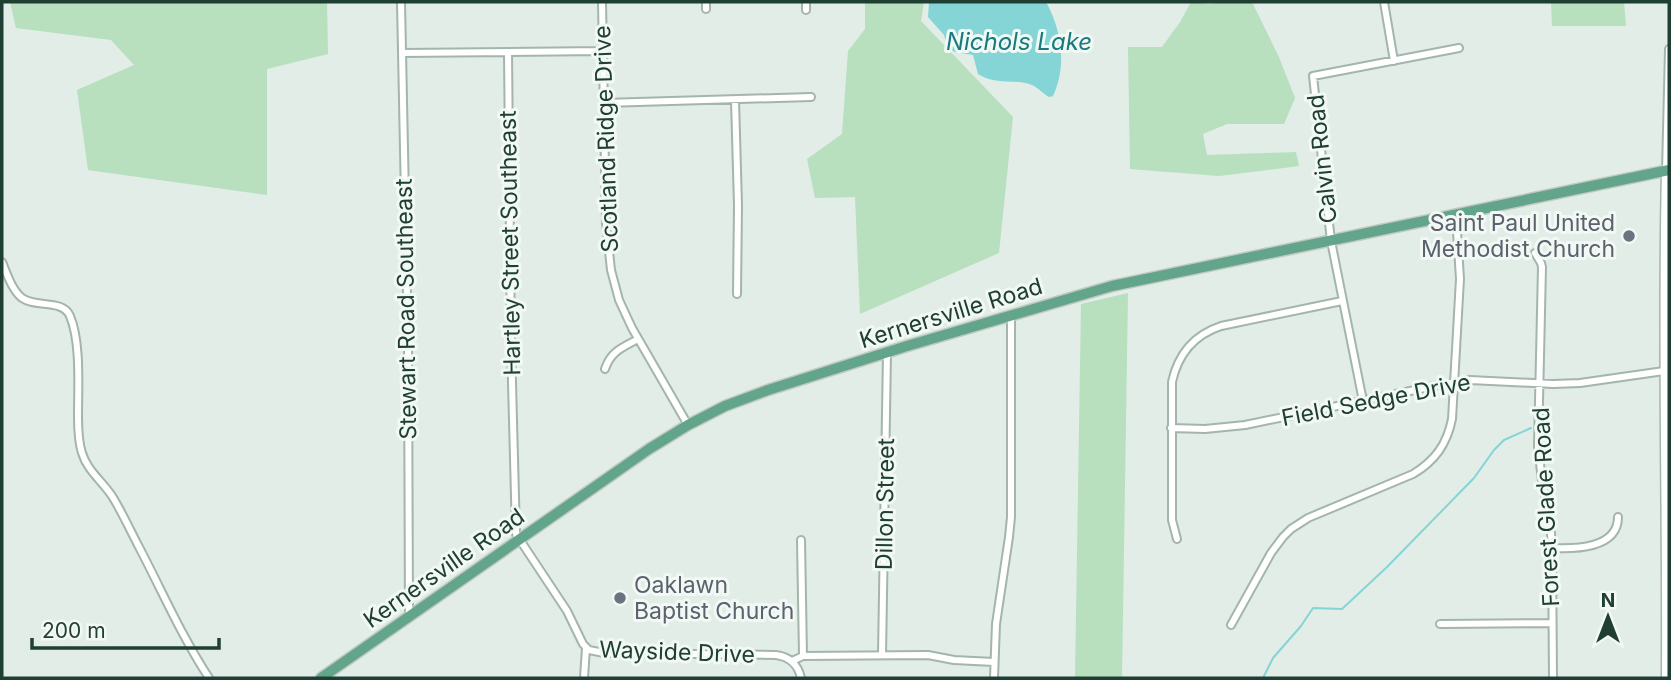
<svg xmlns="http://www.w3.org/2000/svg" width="1671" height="680" font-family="Inter,sans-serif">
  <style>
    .green { fill: #b8dfbe }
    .water { fill: #85d4d6 }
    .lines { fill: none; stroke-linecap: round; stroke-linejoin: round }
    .stream { stroke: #85d4d6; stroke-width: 2 }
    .minor-casing { stroke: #a3b5ad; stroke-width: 10 }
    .tertiary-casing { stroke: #a3b5ad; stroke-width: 11 }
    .primary-casing { stroke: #c1c9c6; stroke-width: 13 }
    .minor { stroke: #fff; stroke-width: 6 }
    .tertiary { stroke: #fff; stroke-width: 8 }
    .primary { stroke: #63a58b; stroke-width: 10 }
    .worship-dot { fill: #6b7280; stroke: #f2f9f5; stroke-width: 2.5 }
    .labels { text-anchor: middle; stroke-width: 6; stroke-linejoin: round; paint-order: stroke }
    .street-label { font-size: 23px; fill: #203f33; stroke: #f2f9f5 }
    .worship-label { font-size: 23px; fill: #5b616d; stroke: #f2f9f5; text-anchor: end }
    .water-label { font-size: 24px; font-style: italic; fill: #167b7f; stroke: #f2f9f5 }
  </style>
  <rect width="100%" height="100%" fill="#e1ede6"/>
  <!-- green -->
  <path class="green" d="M 10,2 L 327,2 L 328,54 L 267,69 L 267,195 L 88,170 L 77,90 L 134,65 L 111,40 L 16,28 Z
    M 865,2 L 924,2 L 921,21 L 1013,117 L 999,253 L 860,314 L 855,197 L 815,198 L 807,159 L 842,134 L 848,51 L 865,29 Z
    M 1191,2 L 1211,4 L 1220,2 L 1252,2 L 1279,57 L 1295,98 L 1284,124 L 1227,124 L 1203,134 L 1207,155 L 1296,152 L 1299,166 L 1219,176 L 1130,169 L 1128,47 L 1162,47 L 1180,22 Z
    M 1551,2 L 1624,2 L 1626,26 L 1552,26 Z
    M 1128,293 L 1122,678 L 1075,678 L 1081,304 Z"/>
  <!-- water -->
  <path class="water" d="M 929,2 L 1046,2 C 1062,31 1067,66 1053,96 L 1049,97 C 1042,93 1037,86 1029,84 C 1012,79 995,85 978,74 L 973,55 L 955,52 L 948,48 L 944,35 L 928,17 Z"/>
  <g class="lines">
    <!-- stream -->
    <path class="stream" d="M 1543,422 L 1548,419
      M 1263,678 L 1273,658 L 1301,626 L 1313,608 L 1342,609 L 1387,567 L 1474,478 L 1494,450 L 1504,440 L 1531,428"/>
    <defs>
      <path id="minor" d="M 401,2 L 408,346 L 409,617
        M 602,2 L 606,223 L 611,270 L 619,300 L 632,328 L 688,425
        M 706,2 L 706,9
        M 1384,2 L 1394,61
        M 806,10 L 806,2
        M 508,52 L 511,345 L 516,534 L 567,611 L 583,644 L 589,650 L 604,653 L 776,655 C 790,657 798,664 801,678
        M 402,53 L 603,51
        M 735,100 L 738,205 L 737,294
        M 604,103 L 811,97
        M 1666,171 L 1669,49
        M 1535,253 L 1541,263 L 1542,267 L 1538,446 L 1542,481 L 1550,520 L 1552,548 L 1553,678
        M 2,262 C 7,274 12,290 22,298 C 36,308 63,299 70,316 C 81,342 78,387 78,416 C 78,428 78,441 82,453 C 87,470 102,481 112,496 C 122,512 130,530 139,547 C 162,591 182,637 209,678
        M 605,369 C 611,351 622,348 638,339
        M 1363,401 L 1331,241 L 1313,76 L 1459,48
        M 1171,428 L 1205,429 L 1245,425 L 1444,384 L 1470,380 L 1553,384 L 1580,383 L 1664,371
        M 1177,539 L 1172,520 L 1172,382 C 1178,354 1194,335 1221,326 L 1342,301
        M 801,540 L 803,656
        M 1552,548 C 1574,549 1618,549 1618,517
        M 1440,624 L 1552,623
        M 1231,625 L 1271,553 L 1283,537 L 1291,529 L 1308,518 L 1413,474 C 1435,461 1447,444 1452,419 L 1460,279 L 1456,215
        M 882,655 L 887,353
        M 792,661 L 803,656 L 928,655 L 954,660 L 994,662
        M 584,678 L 586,648
        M 994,678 L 996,624 L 1009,537 L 1011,517 L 1011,315"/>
      <path id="tertiary" d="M 1666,678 C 1667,509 1662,340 1666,171"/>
      <path id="primary" d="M 321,678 L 649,449 L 688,425 L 725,406 L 768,390 L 907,346 L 1112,286 L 1669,170"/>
    </defs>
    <!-- minor casing -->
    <use href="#minor" class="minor-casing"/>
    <!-- tertiary casing -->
    <use href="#tertiary" class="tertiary-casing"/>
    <!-- primary casing -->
    <use href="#primary" class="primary-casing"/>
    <!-- minor -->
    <use href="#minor" class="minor"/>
    <!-- tertiary -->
    <use href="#tertiary" class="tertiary"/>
    <!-- primary -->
    <use href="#primary" class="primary"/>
  </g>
  <!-- markers -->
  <g class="worship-dot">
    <circle cx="1629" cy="236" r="7"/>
    <circle cx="620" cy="598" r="7"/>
  </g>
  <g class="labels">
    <!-- street labels -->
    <g class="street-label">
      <text transform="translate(606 139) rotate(-92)" y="8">Scotland Ridge Drive</text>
      <text transform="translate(1322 159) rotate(-96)" y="8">Calvin Road</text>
      <text transform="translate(510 243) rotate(-91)" y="8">Hartley Street Southeast</text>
      <text transform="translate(406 309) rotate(-91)" y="8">Stewart Road Southeast</text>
      <text transform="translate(951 313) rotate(-17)" y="8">Kernersville Road</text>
      <text transform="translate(1376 400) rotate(-11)" y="8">Field Sedge Drive</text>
      <text transform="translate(885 504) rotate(-89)" y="8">Dillon Street</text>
      <text transform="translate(1546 507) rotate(-93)" y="8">Forest Glade Road</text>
      <text transform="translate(444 568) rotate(-35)" y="8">Kernersville Road</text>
      <text transform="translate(677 652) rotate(2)" y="8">Wayside Drive</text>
    </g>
    <!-- worship labels -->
    <g class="worship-label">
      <text x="1615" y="231">Saint Paul United<tspan x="1615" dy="26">Methodist Church</tspan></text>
      <text x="634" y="593" text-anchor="start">Oaklawn<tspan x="634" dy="26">Baptist Church</tspan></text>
    </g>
    <!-- water labels -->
    <g class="water-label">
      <text x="1019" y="50">Nichols Lake</text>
    </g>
  </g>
  <!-- border -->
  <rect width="1671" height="680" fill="none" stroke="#203f33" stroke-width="7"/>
  <!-- north arrow -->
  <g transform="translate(1608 617)" stroke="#f2f9f5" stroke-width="5" paint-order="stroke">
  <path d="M0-5L12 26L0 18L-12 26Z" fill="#203f33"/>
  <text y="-10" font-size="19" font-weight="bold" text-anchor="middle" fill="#203f33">N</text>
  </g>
  <!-- scale -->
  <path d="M32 638v10h187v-10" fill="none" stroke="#203f33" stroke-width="3.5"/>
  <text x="42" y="638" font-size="21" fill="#203f33" stroke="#f2f9f5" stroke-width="5" paint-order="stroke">200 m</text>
</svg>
